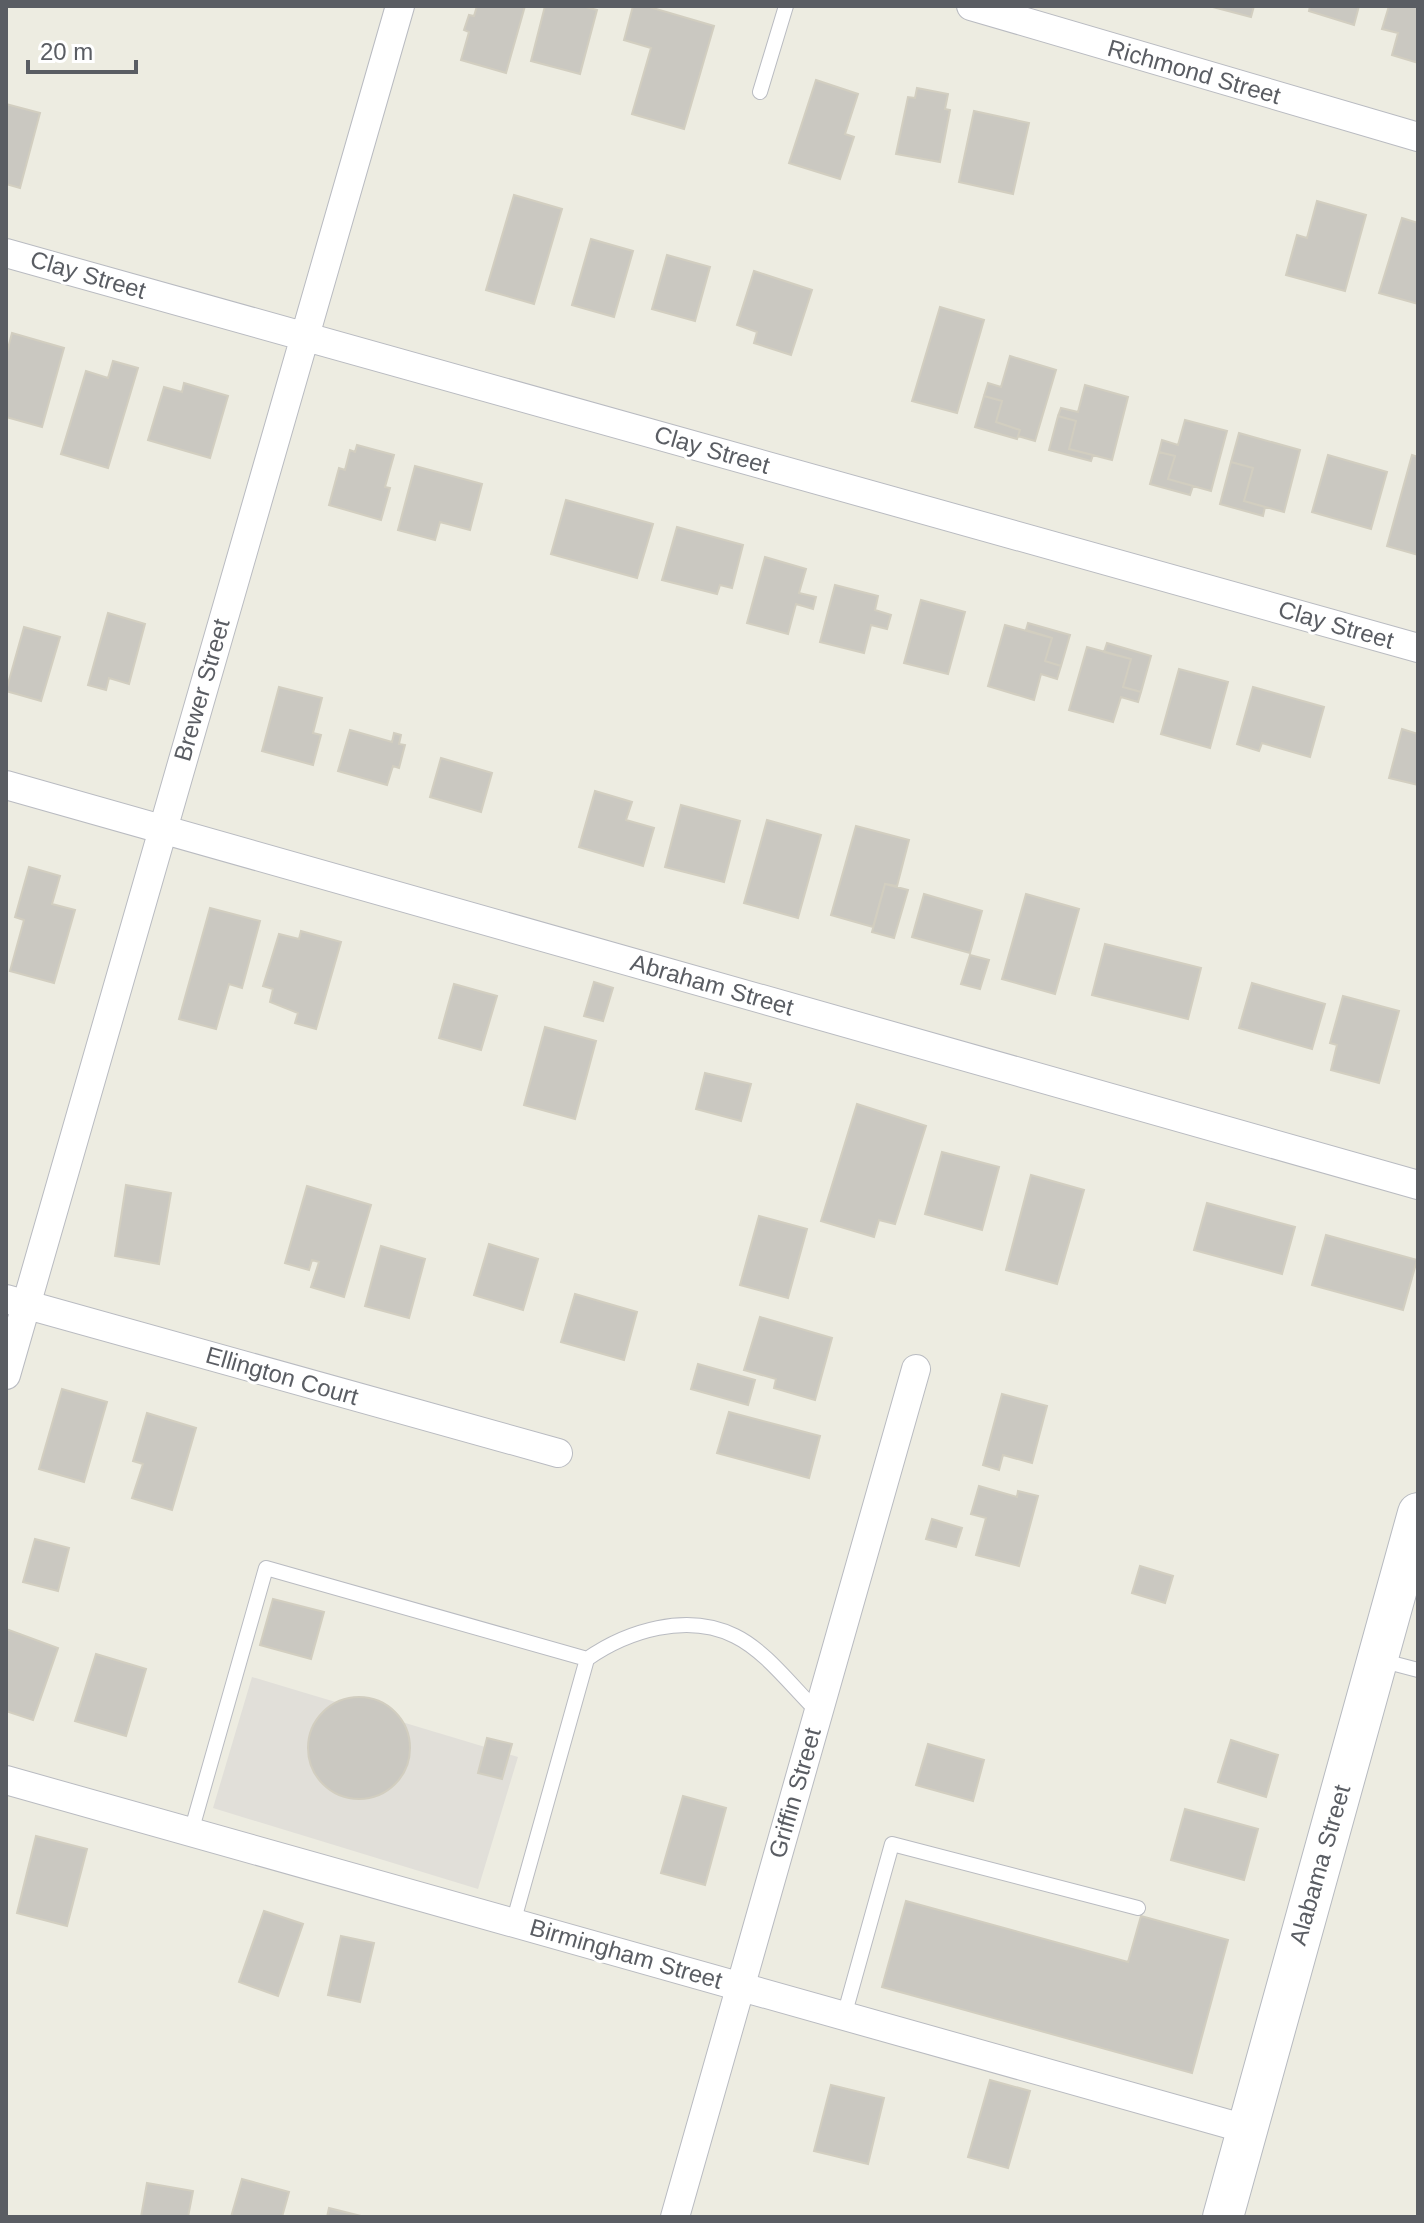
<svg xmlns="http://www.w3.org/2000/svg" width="1424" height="2223" font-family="Arial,sans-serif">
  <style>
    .industrial { fill: #e1dfd9 }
    .building { fill: #cac8c1; stroke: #d2cec0; stroke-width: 2 }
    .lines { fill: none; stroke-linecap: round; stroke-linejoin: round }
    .lane-casing { stroke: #b9bbc1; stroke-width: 16 }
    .street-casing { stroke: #b9bbc1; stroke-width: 30 }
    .secondary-casing { stroke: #b7bac0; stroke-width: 42 }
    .lane { stroke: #fff; stroke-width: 14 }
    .street { stroke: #fff; stroke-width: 28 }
    .secondary { stroke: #fff; stroke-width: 40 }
    .labels { text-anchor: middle; stroke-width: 6; stroke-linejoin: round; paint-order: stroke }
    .street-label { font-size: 24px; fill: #5a5d63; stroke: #fff }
  </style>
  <rect width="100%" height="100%" fill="#edece1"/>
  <!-- industrial -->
  <path class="industrial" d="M 252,1677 L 518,1757 L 478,1889 L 213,1808 Z"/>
  <!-- building -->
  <path class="building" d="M 477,6 L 525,6 L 506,73 L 461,60 L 469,32 L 464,30 L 469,15 L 474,16 Z
    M 545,6 L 582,6 L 597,10 L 580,74 L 531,61 Z
    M 633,6 L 646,6 L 714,26 L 684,129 L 632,114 L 651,48 L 624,40 Z
    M 1209,6 L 1254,6 L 1251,17 Z
    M 1310,6 L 1359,6 L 1354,25 L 1309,11 Z
    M 1389,6 L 1418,6 L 1418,63 L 1392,55 L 1398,33 L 1382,29 Z
    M 816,80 L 858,94 L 845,134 L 854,137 L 840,179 L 789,163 Z
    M 917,88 L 948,94 L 945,109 L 950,110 L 940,162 L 896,154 L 908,97 L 915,98 Z
    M 6,104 L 40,113 L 20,188 L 6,184 Z
    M 974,111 L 1029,123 L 1013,194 L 959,182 Z
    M 514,195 L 562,209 L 534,304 L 486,290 Z
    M 1317,201 L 1366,215 L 1345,291 L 1286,275 L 1297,235 L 1307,238 Z
    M 1402,218 L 1418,223 L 1418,304 L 1379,293 Z
    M 591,239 L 633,251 L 614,317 L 572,305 Z
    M 667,255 L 710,267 L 695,321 L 652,309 Z
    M 754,271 L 812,290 L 791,355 L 754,343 L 757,332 L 737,325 Z
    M 940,307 L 984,320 L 957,413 L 912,401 Z
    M 12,333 L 64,348 L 42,427 L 6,417 L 6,356 Z
    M 1010,356 L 1056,370 L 1035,441 L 1018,436 L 1020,430 L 996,422 L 1002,401 L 984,396 L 988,383 L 1001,387 Z
    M 113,361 L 138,368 L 108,468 L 61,454 L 86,371 L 108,378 Z
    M 184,383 L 228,396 L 210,458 L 148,440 L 164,387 L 182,392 Z
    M 1085,385 L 1128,397 L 1112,460 L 1069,449 L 1076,421 L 1058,416 L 1061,408 L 1078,412 Z
    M 984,396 L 1002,401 L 996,422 L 1020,430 L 1017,439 L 975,427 Z
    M 1058,416 L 1076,421 L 1069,449 L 1093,455 L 1091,461 L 1049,450 Z
    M 1185,420 L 1227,431 L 1211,491 L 1168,479 L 1175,456 L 1159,452 L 1162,440 L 1178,445 Z
    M 1239,433 L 1300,450 L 1284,512 L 1244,501 L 1253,468 L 1231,462 Z
    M 357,445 L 394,455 L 385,487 L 390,488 L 381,520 L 329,505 L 339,468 L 345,470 L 350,450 L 355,452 Z
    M 1159,452 L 1175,456 L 1168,479 L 1193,486 L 1190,495 L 1150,484 Z
    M 1328,455 L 1387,472 L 1371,529 L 1312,512 Z
    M 1412,455 L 1418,457 L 1418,555 L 1387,546 Z
    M 1231,462 L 1253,468 L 1244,501 L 1265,507 L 1263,516 L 1220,504 Z
    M 415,466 L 482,484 L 470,530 L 440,522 L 435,540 L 398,530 Z
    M 566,500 L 653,524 L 637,578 L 551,554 Z
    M 677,527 L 743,545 L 732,588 L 720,585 L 717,594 L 662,580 Z
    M 765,557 L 806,569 L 799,593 L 816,597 L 813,609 L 796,604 L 788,634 L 747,623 Z
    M 835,585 L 878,596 L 875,610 L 891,615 L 887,629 L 871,625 L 864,653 L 820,642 Z
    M 921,600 L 965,612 L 948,674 L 904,663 Z
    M 108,613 L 145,624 L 129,684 L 109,678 L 106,690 L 88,685 Z
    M 1028,623 L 1070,635 L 1061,666 L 1045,661 L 1052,638 L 1026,630 Z
    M 1005,625 L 1052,638 L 1045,661 L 1061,666 L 1057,679 L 1041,674 L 1034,700 L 988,686 Z
    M 24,627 L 60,637 L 41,701 L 6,691 Z
    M 1107,643 L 1151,656 L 1141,692 L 1123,687 L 1131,659 L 1104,652 Z
    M 1087,647 L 1131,659 L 1123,687 L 1141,692 L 1138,702 L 1121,697 L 1113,722 L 1069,710 Z
    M 1179,669 L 1228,682 L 1210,748 L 1161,734 Z
    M 279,687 L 322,698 L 313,733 L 321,735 L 313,765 L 262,751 Z
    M 1253,687 L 1324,707 L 1310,757 L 1262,743 L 1259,751 L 1237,744 Z
    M 1402,729 L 1418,734 L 1418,785 L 1389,778 Z
    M 350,730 L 392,742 L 394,733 L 401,735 L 399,744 L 405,745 L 399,768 L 393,766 L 387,785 L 338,771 Z
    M 441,758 L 492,773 L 481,812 L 430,797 Z
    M 595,791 L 632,802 L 626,820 L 654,828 L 643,866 L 579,847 Z
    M 681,805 L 740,821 L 724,882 L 665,867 Z
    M 767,820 L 821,835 L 798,918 L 744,903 Z
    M 856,826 L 909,840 L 897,886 L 885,884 L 873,927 L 831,915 Z
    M 29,867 L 60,876 L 52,904 L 75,910 L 54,983 L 10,971 L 24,920 L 15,917 Z
    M 885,884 L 908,890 L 894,938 L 872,932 Z
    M 924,894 L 982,911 L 970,953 L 912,937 Z
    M 1026,894 L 1079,909 L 1055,994 L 1002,979 Z
    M 210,908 L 260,921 L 242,988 L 229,984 L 216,1029 L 179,1019 Z
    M 301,931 L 341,942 L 316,1029 L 295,1023 L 298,1013 L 270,1002 L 273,989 L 263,986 L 279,934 L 299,939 Z
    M 1105,944 L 1201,968 L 1188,1019 L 1092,995 Z
    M 970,955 L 989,960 L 980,989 L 961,984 Z
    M 594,982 L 613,988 L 603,1021 L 584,1016 Z
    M 1252,983 L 1325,1004 L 1312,1049 L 1239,1028 Z
    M 454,984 L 497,996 L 481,1050 L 439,1038 Z
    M 1343,996 L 1399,1011 L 1379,1083 L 1331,1070 L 1337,1045 L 1330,1043 Z
    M 545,1027 L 596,1041 L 575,1119 L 524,1105 Z
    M 705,1073 L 751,1084 L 741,1121 L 696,1109 Z
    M 857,1104 L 926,1126 L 895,1224 L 879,1220 L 874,1237 L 821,1221 Z
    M 942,1152 L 999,1167 L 982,1230 L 925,1214 Z
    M 1031,1175 L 1084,1190 L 1057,1284 L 1006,1270 Z
    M 126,1185 L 171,1193 L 159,1264 L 115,1256 Z
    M 307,1186 L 371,1205 L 344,1297 L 311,1287 L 319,1262 L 312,1260 L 309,1270 L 285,1263 Z
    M 1207,1203 L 1295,1227 L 1282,1274 L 1194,1250 Z
    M 759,1216 L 807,1229 L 788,1298 L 740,1285 Z
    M 1326,1235 L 1417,1260 L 1403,1310 L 1312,1285 Z
    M 489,1244 L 538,1259 L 523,1310 L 474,1295 Z
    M 381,1246 L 425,1259 L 409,1318 L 365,1306 Z
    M 575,1294 L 637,1312 L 624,1360 L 561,1342 Z
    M 760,1317 L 832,1338 L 815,1400 L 774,1388 L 776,1379 L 744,1370 Z
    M 698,1364 L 755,1380 L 748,1405 L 691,1389 Z
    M 62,1389 L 107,1402 L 84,1482 L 39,1469 Z
    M 1002,1394 L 1047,1406 L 1032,1463 L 1003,1455 L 999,1470 L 983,1465 Z
    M 729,1412 L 820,1436 L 809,1478 L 717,1453 Z
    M 147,1413 L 196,1428 L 172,1510 L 132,1498 L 143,1464 L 133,1461 Z
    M 979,1486 L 1017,1497 L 1018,1491 L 1038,1496 L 1019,1566 L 976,1555 L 986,1518 L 971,1514 Z
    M 932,1519 L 962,1528 L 956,1547 L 926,1539 Z
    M 35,1539 L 69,1548 L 58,1591 L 23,1582 Z
    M 1140,1566 L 1173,1576 L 1165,1603 L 1132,1593 Z
    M 273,1599 L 324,1612 L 311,1659 L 260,1645 Z
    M 6,1629 L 58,1648 L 33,1720 L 6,1711 Z
    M 96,1654 L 146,1669 L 126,1736 L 75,1721 Z
    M308 1748a51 51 0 1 1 102 0a51 51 0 1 1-102 0Z
    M 487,1738 L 512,1744 L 502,1779 L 478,1773 Z
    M 1231,1740 L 1278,1755 L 1266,1797 L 1218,1782 Z
    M 928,1744 L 984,1760 L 973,1801 L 916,1785 Z
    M 683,1796 L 726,1808 L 705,1885 L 661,1873 Z
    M 1185,1809 L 1258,1829 L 1244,1880 L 1171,1860 Z
    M 36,1836 L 87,1849 L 67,1926 L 17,1913 Z
    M 906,1901 L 1128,1962 L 1141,1916 L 1228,1940 L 1192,2073 L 882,1987 Z
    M 264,1911 L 303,1924 L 278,1996 L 239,1982 Z
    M 341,1936 L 374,1943 L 360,2002 L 328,1995 Z
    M 990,2080 L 1030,2091 L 1008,2168 L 968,2157 Z
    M 831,2085 L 884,2098 L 868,2164 L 814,2151 Z
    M 242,2179 L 289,2192 L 282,2217 L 231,2217 Z
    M 147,2183 L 193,2191 L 188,2217 L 141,2217 Z
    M 329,2208 L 365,2217 L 327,2217 Z"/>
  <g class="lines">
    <defs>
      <path id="lane" d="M 760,92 L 786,6
        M 1380,1660 L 1418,1670
        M 191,1832 L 266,1568 L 587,1659
        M 513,1923 L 587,1659 C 627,1631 687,1612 735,1636 C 766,1651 793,1688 818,1712
        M 844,2016 L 892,1844 L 1138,1908"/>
      <path id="street" d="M 971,6 L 1418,137
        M 6,253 L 1418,648
        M 6,785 L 1418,1185
        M 6,1299 L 558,1453
        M 6,1375 L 400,6
        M 6,1780 L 1246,2129
        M 675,2217 L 916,1369"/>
      <path id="secondary" d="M 1223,2217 L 1418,1513"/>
    </defs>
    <!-- lane casing -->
    <use href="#lane" class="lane-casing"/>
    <!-- street casing -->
    <use href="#street" class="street-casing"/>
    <!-- secondary casing -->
    <use href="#secondary" class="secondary-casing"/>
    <!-- lane -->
    <use href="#lane" class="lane"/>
    <!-- street -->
    <use href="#street" class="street"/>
    <!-- secondary -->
    <use href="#secondary" class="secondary"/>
  </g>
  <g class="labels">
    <!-- street labels -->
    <g class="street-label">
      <text transform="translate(1194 72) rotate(16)" y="8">Richmond Street</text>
      <text transform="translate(88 275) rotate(16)" y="8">Clay Street</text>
      <text transform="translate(712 450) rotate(16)" y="8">Clay Street</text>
      <text transform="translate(1336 625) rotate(16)" y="8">Clay Street</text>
      <text transform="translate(202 690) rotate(-74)" y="8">Brewer Street</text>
      <text transform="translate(712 985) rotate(16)" y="8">Abraham Street</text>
      <text transform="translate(282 1376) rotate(16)" y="8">Ellington Court</text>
      <text transform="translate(795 1793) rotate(-74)" y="8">Griffin Street</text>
      <text transform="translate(1320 1865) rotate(-74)" y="8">Alabama Street</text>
      <text transform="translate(626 1954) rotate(16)" y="8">Birmingham Street</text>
    </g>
  </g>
  <!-- border -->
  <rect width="1424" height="2223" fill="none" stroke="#5a5d63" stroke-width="16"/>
  <!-- scale -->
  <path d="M28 60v12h108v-12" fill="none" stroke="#5a5d63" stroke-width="4"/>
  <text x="40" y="60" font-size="24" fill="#5a5d63" stroke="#ffffff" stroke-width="6" paint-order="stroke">20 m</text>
</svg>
